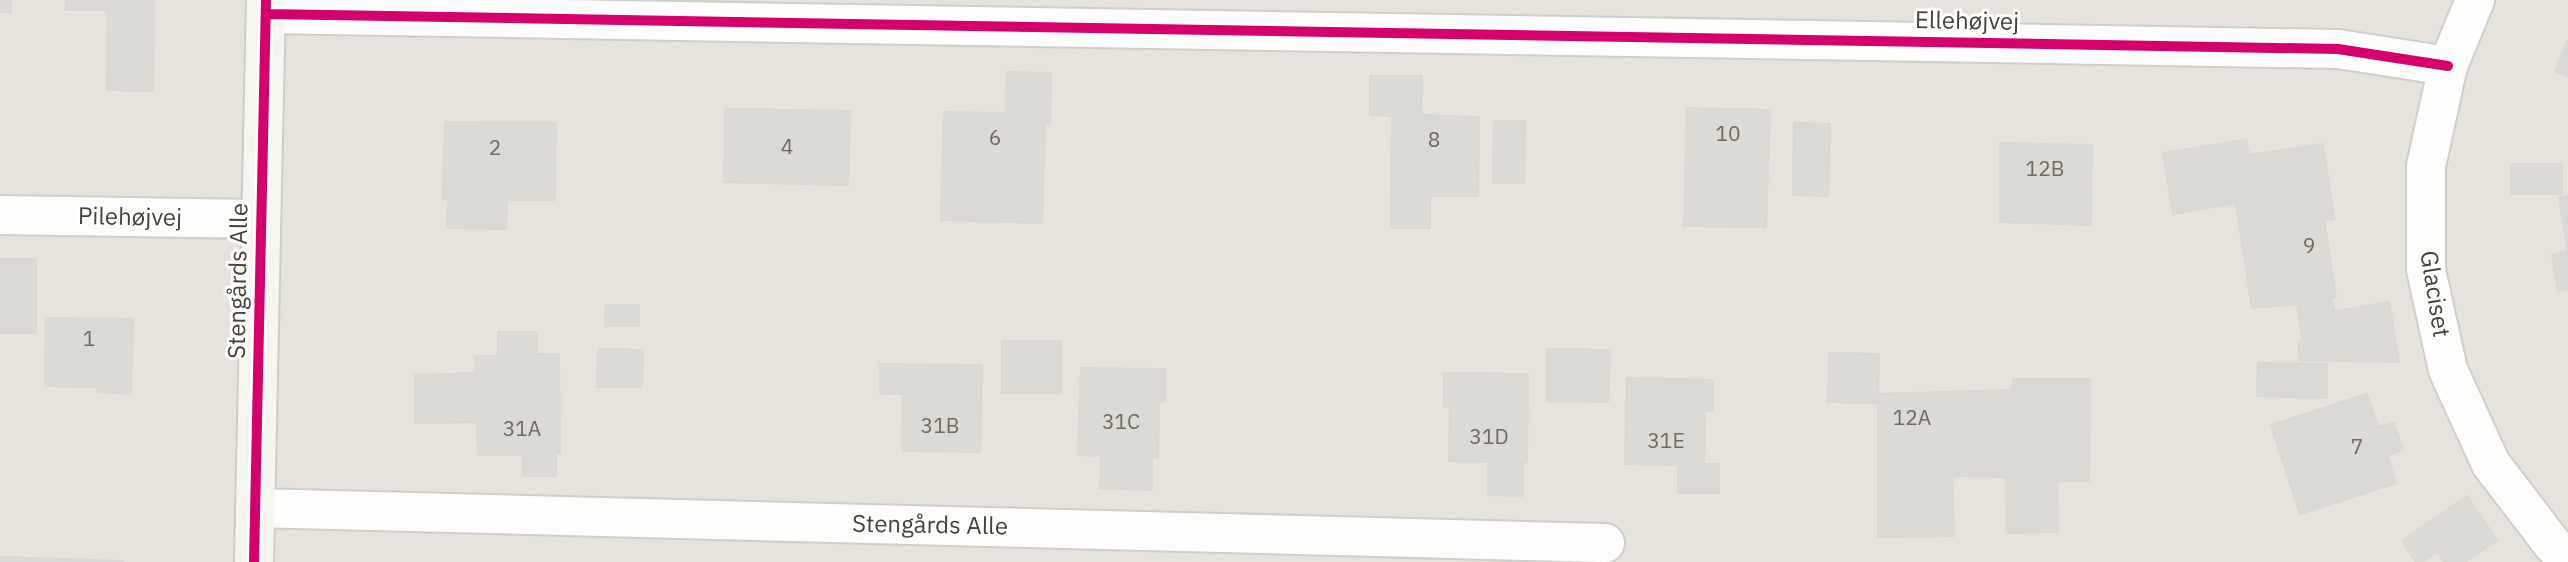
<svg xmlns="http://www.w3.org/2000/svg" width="2568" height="562" font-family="'IBM Plex Sans',sans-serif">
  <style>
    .residential { fill: #e5e3db }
    .building { fill: #dbdad5; stroke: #d9d8d3; stroke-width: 2 }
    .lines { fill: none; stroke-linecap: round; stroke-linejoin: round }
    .street-casing { stroke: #cfceca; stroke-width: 42 }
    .secondary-casing { stroke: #d0cec4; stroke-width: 42 }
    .street { stroke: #fdfdfc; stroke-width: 38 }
    .secondary { stroke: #f6f6f1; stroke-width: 38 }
    .cycleway-casing { stroke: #fff; stroke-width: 15 }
    .cycleway { stroke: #d6006c; stroke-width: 10 }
    .labels { text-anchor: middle; stroke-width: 6; stroke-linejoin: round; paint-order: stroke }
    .number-label { font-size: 21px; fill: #6d6a61 }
    .street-label { font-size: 24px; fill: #474339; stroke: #fff }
  </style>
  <rect width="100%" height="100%" fill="#f1f1ed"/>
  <!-- residential -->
  <path class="residential" d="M 0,0 L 2568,0 L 2568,562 L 0,562 Z"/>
  <!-- building -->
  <path class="building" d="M 0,0 L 11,0 L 11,12 L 0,12 Z
    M 66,0 L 154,0 L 153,91 L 107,90 L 108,10 L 66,10 Z
    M 2568,40 L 2568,76 L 2555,71 Z
    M 1007,72 L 1051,73 L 1050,124 L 1045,123 L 1042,223 L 941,220 L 944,112 L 1006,113 Z
    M 1370,76 L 1422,76 L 1421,115 L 1479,117 L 1478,196 L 1430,196 L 1430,228 L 1391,228 L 1392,116 L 1370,115 Z
    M 1687,108 L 1770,110 L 1766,227 L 1684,226 Z
    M 725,109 L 850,111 L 848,185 L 724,182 Z
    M 1494,121 L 1525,121 L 1524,183 L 1493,183 Z
    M 445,122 L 556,123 L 555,200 L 507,200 L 506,229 L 447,228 L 448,199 L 443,198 Z
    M 1794,123 L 1830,124 L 1828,196 L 1793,195 Z
    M 2246,140 L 2249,155 L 2323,144 L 2334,219 L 2324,220 L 2336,297 L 2331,298 L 2334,312 L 2389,302 L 2399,362 L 2300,360 L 2298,342 L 2303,341 L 2297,304 L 2252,308 L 2236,203 L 2173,214 L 2163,153 Z
    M 2000,143 L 2092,145 L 2091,225 L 2000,222 Z
    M 2511,164 L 2562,164 L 2562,194 L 2511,194 Z
    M 2568,196 L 2568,289 L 2558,291 L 2552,255 L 2568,251 L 2559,198 Z
    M 0,259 L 36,259 L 36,333 L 0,333 Z
    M 606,305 L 639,305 L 639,326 L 605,326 Z
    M 46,318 L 133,319 L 131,394 L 97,392 L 97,387 L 45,386 Z
    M 498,332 L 537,332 L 537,354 L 559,354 L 560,453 L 556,453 L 556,476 L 523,476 L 523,455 L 478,455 L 477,422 L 415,423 L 415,375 L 477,373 L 475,356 L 498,356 Z
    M 1002,341 L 1061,341 L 1061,393 L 1002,393 Z
    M 598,349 L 643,350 L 642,387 L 597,387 Z
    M 1547,349 L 1610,350 L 1608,402 L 1547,401 Z
    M 1829,353 L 1879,354 L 1878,394 L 2012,390 L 2013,379 L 2090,379 L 2089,481 L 2057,481 L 2058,532 L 2007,533 L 2006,477 L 1952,476 L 1954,536 L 1878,537 L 1878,403 L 1828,402 Z
    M 2258,363 L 2327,364 L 2327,398 L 2257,396 Z
    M 880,364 L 982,365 L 980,452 L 902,451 L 903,394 L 880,394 Z
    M 1081,368 L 1165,369 L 1165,401 L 1159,402 L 1158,457 L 1152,457 L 1152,490 L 1100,488 L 1101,456 L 1078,455 Z
    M 1444,373 L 1528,374 L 1527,462 L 1523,461 L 1523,496 L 1488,495 L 1488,462 L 1449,461 L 1450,408 L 1444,407 Z
    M 1627,378 L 1713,380 L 1713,411 L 1705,411 L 1704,464 L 1719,464 L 1719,493 L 1678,493 L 1678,465 L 1625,464 Z
    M 2367,394 L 2378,427 L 2394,423 L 2403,450 L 2387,455 L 2396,483 L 2300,514 L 2271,425 Z
    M 2467,496 L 2497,540 L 2465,562 L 2444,562 L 2437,551 L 2422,562 L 2416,562 L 2402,541 Z
    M 0,557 L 123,561 L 123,562 L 0,562 Z"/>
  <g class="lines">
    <defs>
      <path id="street" d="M 2475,0 L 2448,66 L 2426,166 L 2426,270 L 2448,370 L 2491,464 L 2553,545 L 2568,558
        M 266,14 L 2338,49 L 2448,66
        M 0,215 L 260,219
        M 255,508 L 1605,543"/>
      <path id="secondary" d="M 254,562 L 266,0"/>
    </defs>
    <!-- street casing -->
    <use href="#street" class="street-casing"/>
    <!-- secondary casing -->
    <use href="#secondary" class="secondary-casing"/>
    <!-- street -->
    <use href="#street" class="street"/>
    <!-- secondary -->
    <use href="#secondary" class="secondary"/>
    <defs>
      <path id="cycleway" d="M 266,14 L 2338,49 L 2448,66
        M 254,562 L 266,0"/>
    </defs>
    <!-- cycleway casing -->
    <use href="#cycleway" class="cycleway-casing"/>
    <!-- cycleway -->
    <use href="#cycleway" class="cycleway"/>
  </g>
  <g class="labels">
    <!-- number labels -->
    <g class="number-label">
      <text x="1728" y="141">10</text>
      <text x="995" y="145">6</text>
      <text x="1434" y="147">8</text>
      <text x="787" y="154">4</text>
      <text x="495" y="155">2</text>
      <text x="2045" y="176">12B</text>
      <text x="2309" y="253">9</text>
      <text x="89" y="346">1</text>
      <text x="1912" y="425">12A</text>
      <text x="1121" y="429">31C</text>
      <text x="940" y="433">31B</text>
      <text x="522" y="436">31A</text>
      <text x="1489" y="444">31D</text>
      <text x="1666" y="448">31E</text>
      <text x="2357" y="454">7</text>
    </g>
    <!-- street labels -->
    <g class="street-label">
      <text transform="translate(1967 21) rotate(1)" y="8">Ellehøjvej</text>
      <text transform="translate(130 217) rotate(1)" y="8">Pilehøjvej</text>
      <text transform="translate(238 281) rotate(-89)" y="8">Stengårds Alle</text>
      <text transform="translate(2435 294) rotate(81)" y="8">Glaciset</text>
      <text transform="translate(930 525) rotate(1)" y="8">Stengårds Alle</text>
    </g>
  </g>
</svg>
